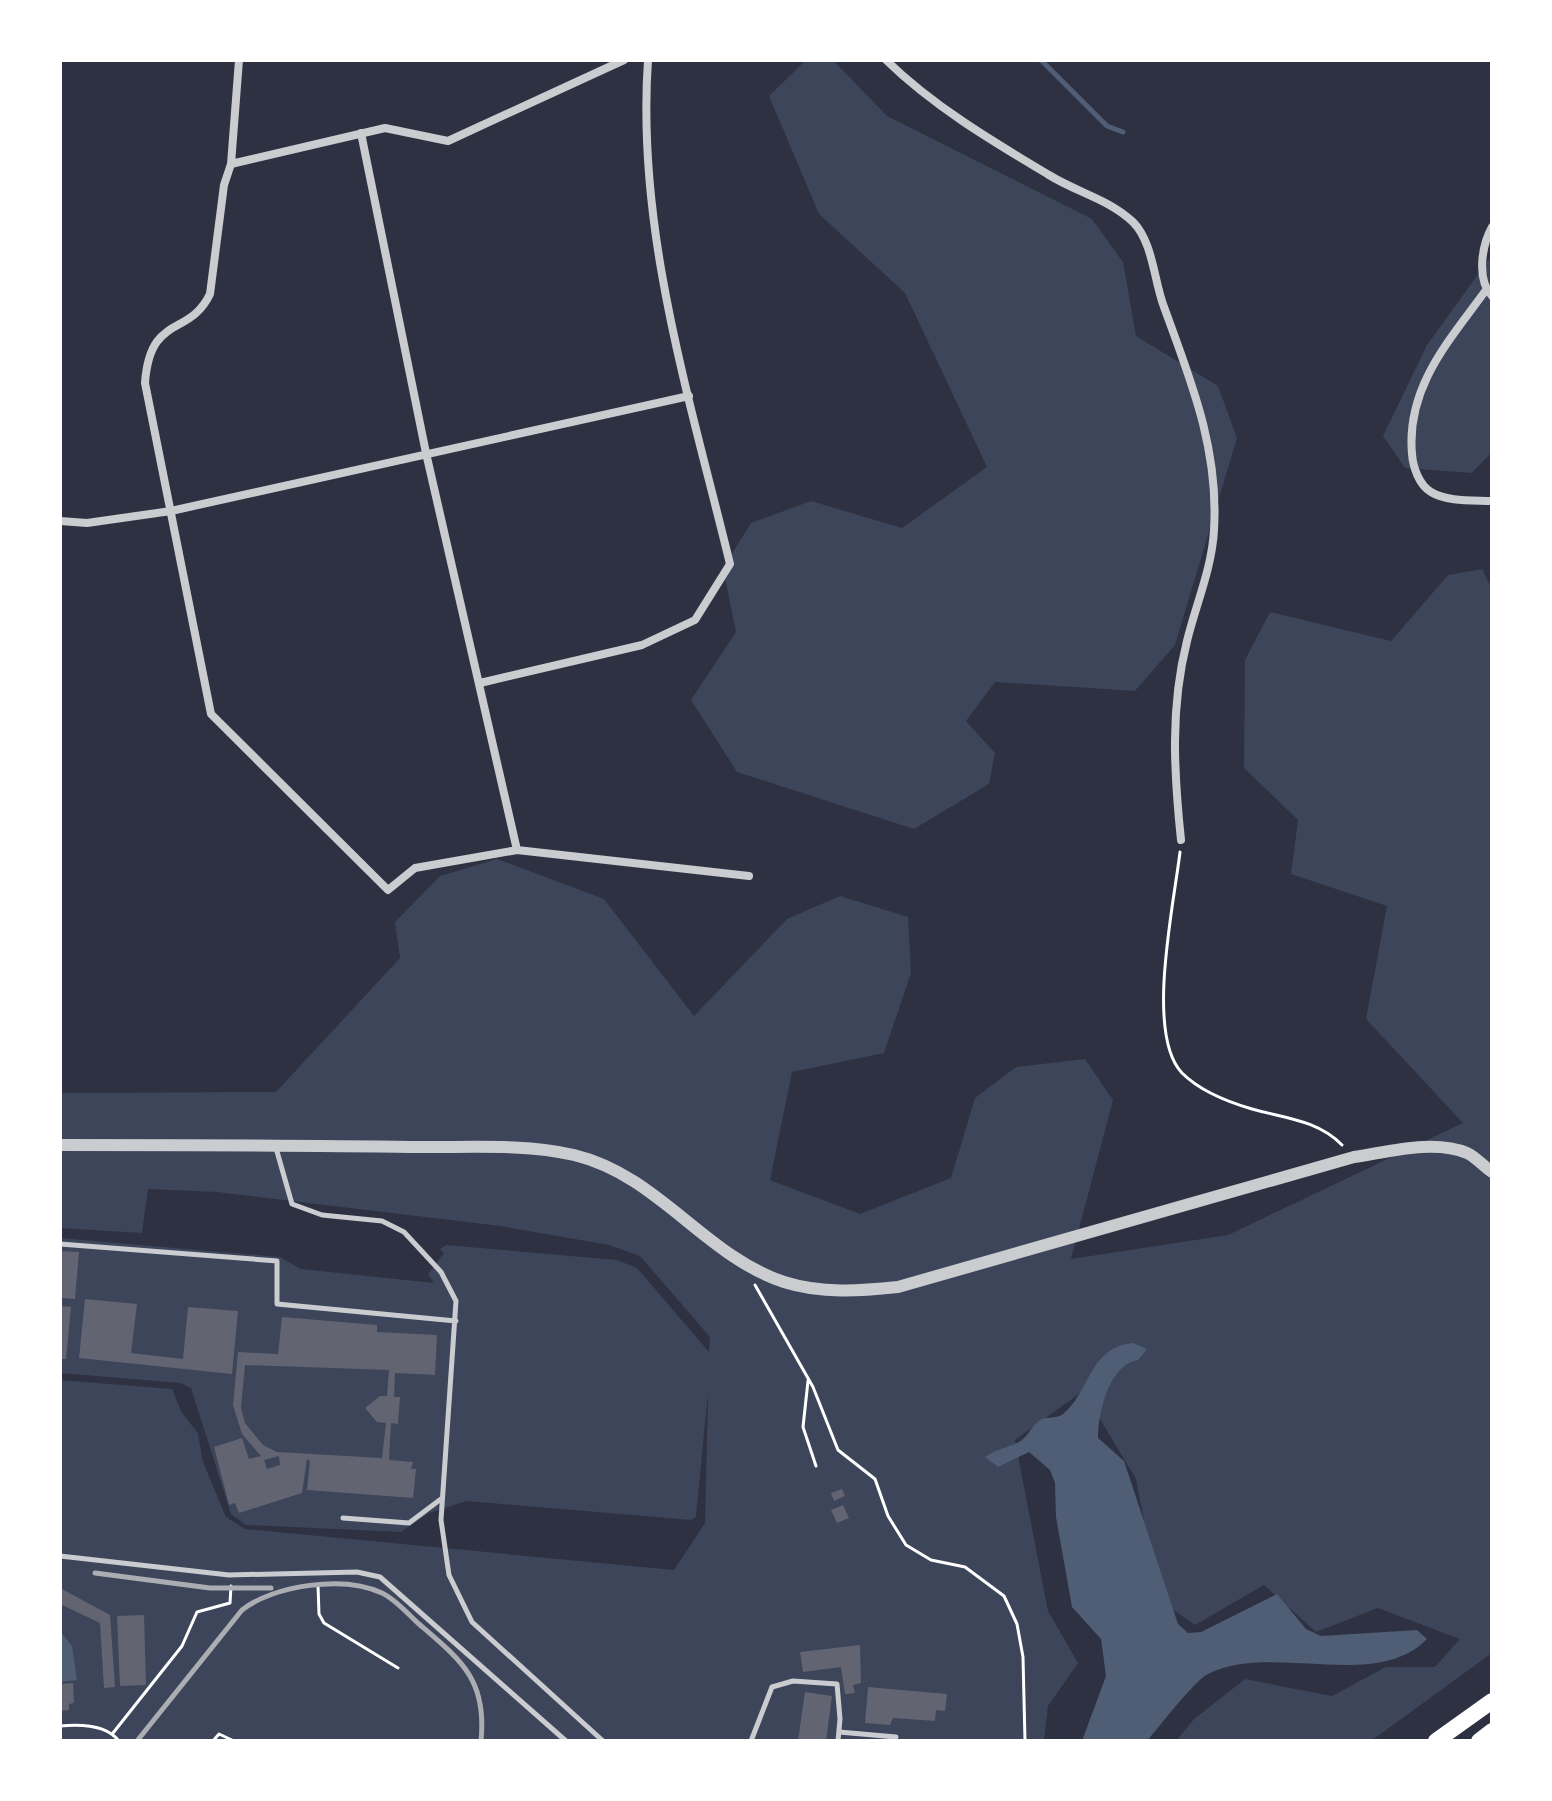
<svg xmlns="http://www.w3.org/2000/svg" width="1552" height="1801" font-family="'Fira Sans',sans-serif">
  <style>
    .green { fill: #3c4559 }
    .water { fill: #4f5d75 }
    .lines { fill: none; stroke-linecap: round; stroke-linejoin: round }
    .stream { stroke: #4f5d75; stroke-width: 5 }
    .building { fill: #626471; fill-rule: evenodd }
    .path { stroke: #fff; stroke-width: 3 }
    .service { stroke: #caccd0; stroke-width: 5 }
    .minor { stroke: #caccd0; stroke-width: 8 }
    .tertiary { stroke: #caccd0; stroke-width: 12 }
    .trunk { stroke: #fff; stroke-width: 16 }
    .rail { stroke: #abadb3; stroke-width: 5 }
  </style>
  <rect width="100%" height="100%" fill="#2d3142"/>
  <!-- green -->
  <path class="green" d="M 806,60 L 833,60 L 887,116 L 1092,219 L 1123,262 L 1136,336 L 1218,386 L 1237,438 L 1175,645 L 1135,691 L 995,682 L 966,721 L 995,753 L 989,784 L 914,829 L 737,772 L 691,700 L 736,632 L 723,568 L 751,523 L 811,501 L 902,528 L 987,467 L 905,293 L 819,214 L 769,96 Z
    M 1492,255 L 1492,452 L 1472,473 L 1405,468 L 1383,436 L 1427,345 Z
    M 1482,569 L 1492,589 L 1492,1653 L 1371,1741 L 1176,1741 L 1194,1719 L 1245,1679 L 1332,1696 L 1386,1667 L 1435,1667 L 1460,1639 L 1378,1608 L 1316,1632 L 1264,1585 L 1195,1625 L 1159,1600 L 1136,1479 L 1083,1391 L 1015,1440 L 1048,1611 L 1078,1663 L 1048,1706 L 1044,1741 L 60,1741 L 60,1380 L 172,1389 L 182,1413 L 198,1433 L 203,1462 L 226,1517 L 245,1529 L 674,1570 L 705,1523 L 708,1392 L 696,1517 L 691,1520 L 467,1501 L 429,1513 L 401,1532 L 246,1525 L 231,1514 L 191,1388 L 180,1383 L 60,1373 L 60,1238 L 280,1257 L 301,1269 L 434,1283 L 428,1274 L 444,1253 L 440,1249 L 446,1245 L 617,1260 L 637,1268 L 709,1352 L 710,1337 L 640,1256 L 609,1245 L 500,1226 L 217,1192 L 148,1189 L 142,1233 L 60,1228 L 60,1093 L 276,1092 L 400,958 L 395,922 L 440,876 L 497,859 L 604,899 L 694,1016 L 787,919 L 840,896 L 908,917 L 911,973 L 884,1053 L 792,1072 L 770,1180 L 860,1214 L 951,1178 L 975,1098 L 1016,1067 L 1085,1059 L 1113,1100 L 1071,1259 L 1228,1235 L 1463,1123 L 1366,1019 L 1387,906 L 1291,874 L 1298,820 L 1244,768 L 1245,660 L 1270,612 L 1391,641 L 1448,575 Z"/>
  <!-- water -->
  <path class="water" d="M 1133,1343 L 1147,1349 L 1138,1360 C 1109,1364 1098,1414 1098,1438 L 1124,1461 L 1178,1624 L 1188,1633 L 1201,1632 L 1277,1594 L 1306,1629 L 1321,1636 L 1417,1630 L 1427,1639 C 1376,1692 1271,1642 1208,1674 C 1195,1680 1159,1727 1147,1741 L 1082,1741 L 1106,1676 L 1101,1639 L 1072,1607 L 1056,1517 L 1055,1483 L 1050,1470 L 1029,1452 L 998,1467 L 985,1457 C 996,1449 1007,1448 1019,1442 C 1028,1437 1032,1425 1040,1420 C 1047,1416 1057,1419 1063,1414 C 1091,1391 1089,1347 1133,1343 Z
    M 60,1631 L 72,1646 L 77,1680 L 60,1682 Z"/>
  <g class="lines">
    <!-- stream -->
    <path class="stream" d="M 1041,60 L 1107,126 L 1123,132"/>
  </g>
  <!-- building -->
  <path class="building" d="M 60,1251 L 79,1252 L 75,1299 L 60,1298 Z
    M 85,1299 L 137,1304 L 131,1353 L 183,1359 L 188,1307 L 238,1311 L 232,1374 L 79,1358 Z
    M 60,1306 L 71,1307 L 66,1359 L 60,1359 Z
    M 282,1317 L 377,1325 L 377,1332 L 437,1335 L 435,1375 L 395,1373 L 394,1397 L 400,1397 L 398,1424 L 391,1423 L 389,1460 L 413,1462 L 411,1469 L 416,1469 L 413,1498 L 307,1490 L 310,1461 L 307,1459 L 302,1493 L 239,1513 L 235,1503 L 229,1505 L 214,1447 L 242,1438 L 249,1459 L 261,1456 L 242,1434 L 233,1405 L 238,1352 L 278,1354 ZM 245,1365 L 389,1370 L 387,1396 L 380,1396 L 365,1408 L 377,1422 L 386,1423 L 382,1458 L 277,1452 L 263,1445 L 245,1423 L 241,1408 ZM 279,1456 L 280,1465 L 267,1469 L 264,1460 Z
    M 842,1489 L 845,1496 L 834,1501 L 831,1493 Z
    M 843,1505 L 849,1518 L 837,1523 L 831,1510 Z
    M 60,1588 L 110,1615 L 115,1687 L 104,1688 L 100,1623 L 60,1604 Z
    M 144,1615 L 146,1685 L 120,1686 L 117,1616 Z
    M 860,1645 L 861,1683 L 853,1685 L 855,1693 L 845,1694 L 841,1667 L 803,1672 L 800,1652 Z
    M 73,1683 L 74,1703 L 69,1704 L 69,1710 L 60,1711 L 60,1684 Z
    M 868,1687 L 947,1694 L 945,1711 L 936,1710 L 935,1721 L 893,1718 L 890,1725 L 865,1723 Z
    M 805,1692 L 832,1696 L 826,1741 L 798,1741 Z"/>
  <g class="lines">
    <!-- path -->
    <path class="path" d="M 1180,852 C 1174,904 1145,1034 1182,1073 C 1200,1091 1228,1102 1252,1109 C 1284,1118 1318,1120 1342,1145
      M 755,1285 L 813,1387 L 838,1450 L 875,1479 L 888,1516 L 906,1545 L 931,1560 L 965,1567 L 1004,1596 L 1017,1624 L 1023,1657 L 1025,1741
      M 808,1381 L 803,1427 L 816,1466
      M 318,1585 L 319,1614 L 324,1623 L 398,1668
      M 60,1726 C 80,1724 106,1724 119,1741
      M 113,1733 L 182,1646 L 197,1612 L 230,1603 L 231,1586
      M 213,1741 L 219,1734 L 234,1741"/>
    <!-- service -->
    <path class="service" d="M 276,1148 L 292,1204 L 322,1215 L 382,1221 L 404,1232 L 441,1272 L 456,1301 L 441,1520 L 449,1575 L 472,1622 L 603,1741
      M 60,1244 L 277,1261 L 277,1304 L 456,1321
      M 343,1518 L 409,1523 L 441,1499
      M 60,1556 L 229,1575 L 357,1572 L 380,1577 L 566,1741
      M 839,1732 L 896,1737
      M 751,1741 L 772,1687 L 793,1681 L 837,1684 L 840,1719 L 838,1741"/>
    <!-- minor -->
    <path class="minor" d="M 239,60 L 231,164 L 224,185 L 210,294 C 189,338 150,313 145,383 L 211,714 L 388,890 L 415,868 L 517,850 L 749,876
      M 886,60 C 933,106 992,141 1049,175 C 1076,192 1109,199 1133,222 C 1153,242 1154,281 1164,307 C 1191,381 1219,449 1214,530 C 1212,568 1196,604 1187,641 C 1170,708 1174,773 1181,840
      M 361,133 L 426,453 L 517,850
      M 231,164 L 385,128 L 448,141 L 624,60
      M 1492,227 C 1482,245 1476,279 1492,296
      M 1486,290 C 1449,341 1406,387 1412,454 C 1413,467 1419,485 1431,492 C 1447,502 1474,500 1492,501
      M 60,521 L 87,523 L 171,511 L 689,396
      M 480,683 L 642,645 L 695,620 L 730,564 C 690,399 636,231 648,60"/>
    <!-- tertiary -->
    <path class="tertiary" d="M 60,1145 C 177,1145 294,1145 411,1147 C 464,1148 522,1143 574,1155 C 658,1175 705,1256 784,1282 C 822,1294 860,1291 898,1287 L 1354,1157 C 1388,1152 1434,1139 1467,1153 C 1476,1157 1484,1167 1492,1172"/>
    <!-- trunk -->
    <path class="trunk" d="M 1436,1741 L 1492,1701
      M 1479,1741 L 1492,1731"/>
    <!-- rail -->
    <path class="rail" d="M 95,1573 L 210,1588 L 271,1588
      M 137,1741 L 242,1610 C 274,1585 344,1575 382,1593 C 395,1599 408,1614 419,1624 C 462,1661 487,1680 481,1741"/>
  </g>
  <!-- border -->
  <rect width="1552" height="1801" fill="none" stroke="#ffffff" stroke-width="124"/>
</svg>
